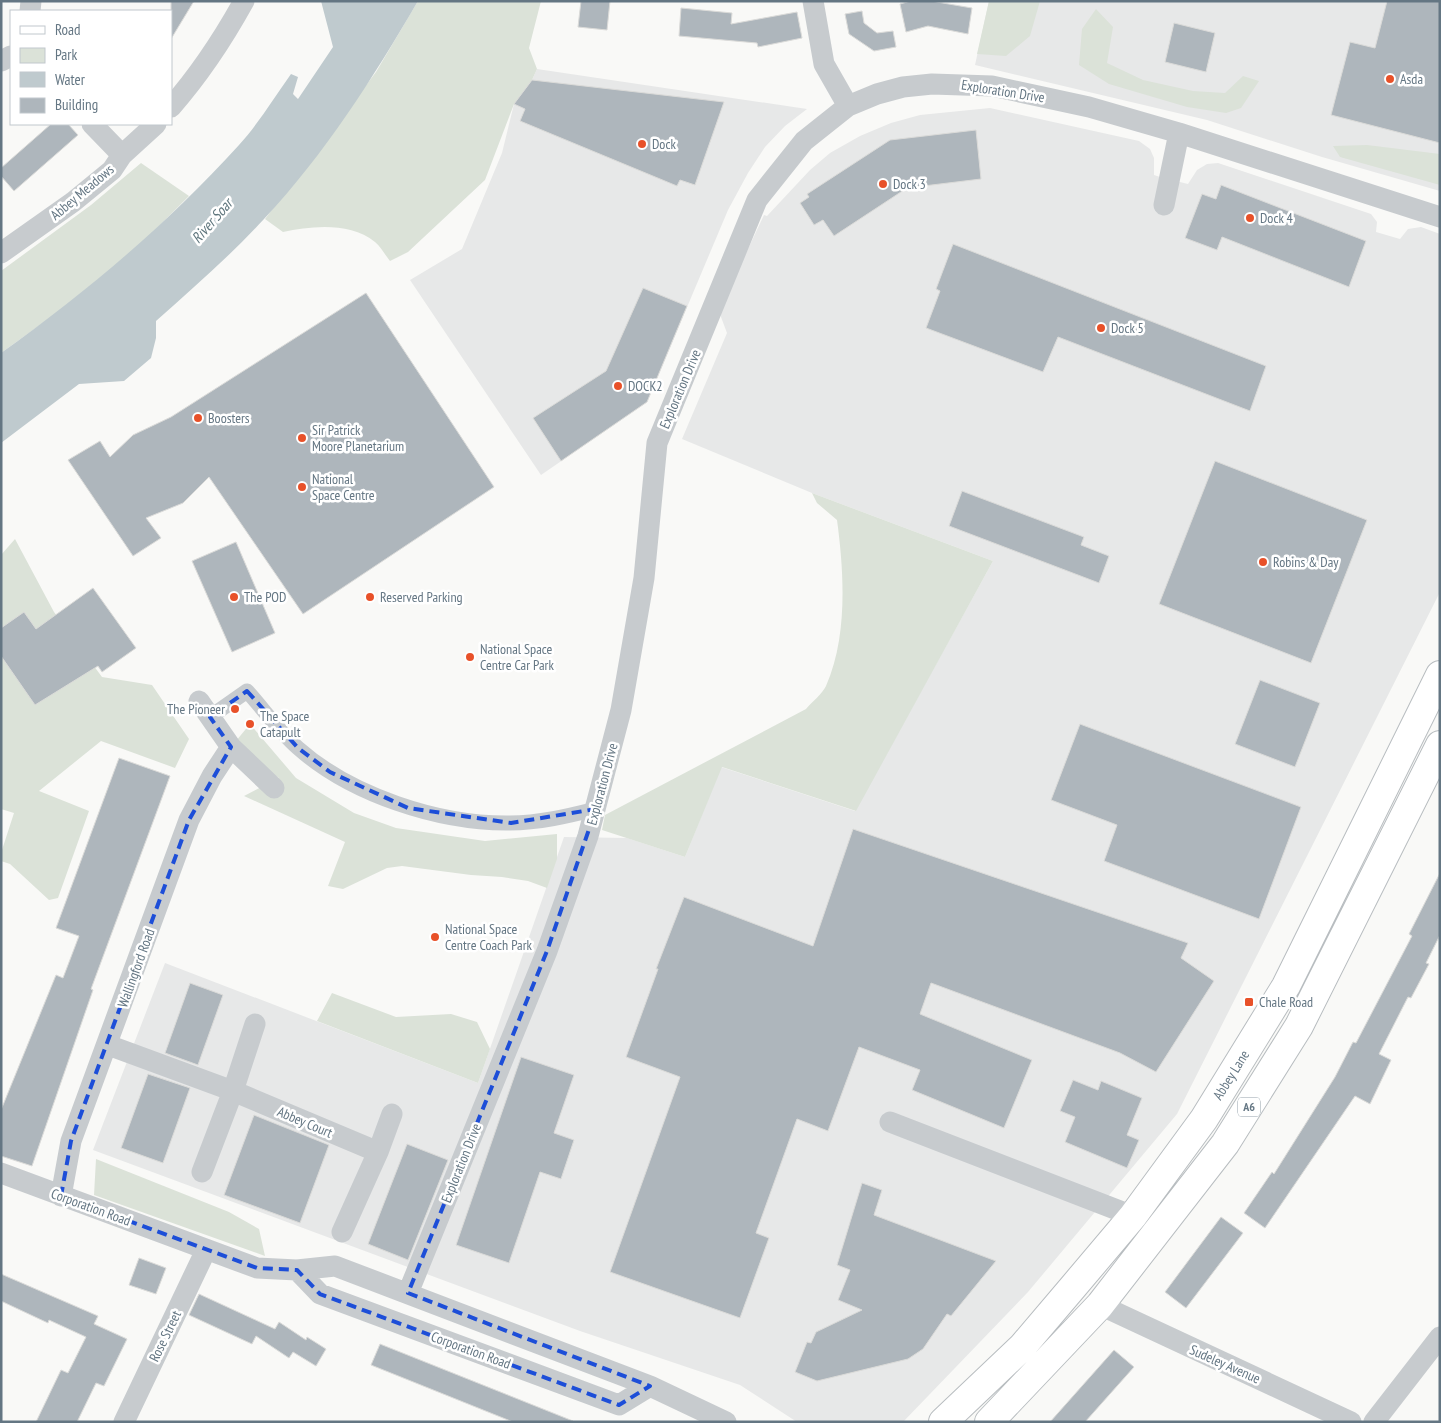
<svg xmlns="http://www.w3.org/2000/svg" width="1441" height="1423" font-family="'PT Sans Narrow',sans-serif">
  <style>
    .built { fill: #e7e8e8 }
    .green { fill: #dbe2d8 }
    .water { fill: #bfcace }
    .building { fill: #aeb6bc; stroke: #dbdbd9 }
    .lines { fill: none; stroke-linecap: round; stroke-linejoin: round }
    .primary-casing { stroke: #b8bdc0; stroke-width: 30 }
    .pedestrian { stroke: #c7cbce; stroke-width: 15 }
    .minor { stroke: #c7cbce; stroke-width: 21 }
    .primary { stroke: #fff; stroke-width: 28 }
    .marked { fill: none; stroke: #1d4ed8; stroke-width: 4; stroke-dasharray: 10 6; stroke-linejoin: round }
    .poi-dot { fill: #e85129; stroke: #fff; stroke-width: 2 }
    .labels { text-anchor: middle; stroke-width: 5; stroke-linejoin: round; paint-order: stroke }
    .shield { fill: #fff; stroke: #929fa8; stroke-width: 1 }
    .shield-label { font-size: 12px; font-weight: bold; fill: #647683 }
    .poi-label { font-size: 14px; fill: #647683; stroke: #fff; text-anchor: start }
    .street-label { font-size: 14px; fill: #647683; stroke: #fff }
    .water-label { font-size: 15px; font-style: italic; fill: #5e757c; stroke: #fff }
  </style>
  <rect width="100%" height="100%" fill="#f9f9f7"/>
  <!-- built -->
  <path class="built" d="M 989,1 L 1440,1 L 1440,191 L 1322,157 L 1207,120 L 975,65 Z
    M 537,69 L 807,109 L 785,126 L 765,147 L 748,173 L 728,210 L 647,402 L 541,475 L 410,280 L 462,249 L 502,153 L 514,104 L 532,80 Z
    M 990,108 L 1139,141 L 1150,149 L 1154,158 L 1154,175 L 1160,177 L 1188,184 L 1197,170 L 1207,164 L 1218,163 L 1371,214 L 1377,222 L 1376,232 L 1400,239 L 1408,229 L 1421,227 L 1440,234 L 1440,592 L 1177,1114 L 1028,1292 L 903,1422 L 797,1422 L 740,1385 L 580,1331 L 93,1150 L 165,963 L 478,1083 L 564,837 L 627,838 L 685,857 L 721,767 L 855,811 L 993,561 L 812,493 L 682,439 L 727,333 L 721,317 L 721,306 L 764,215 L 767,216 L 810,170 L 830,153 L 860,136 L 891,123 L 920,115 Z"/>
  <!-- green -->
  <path class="green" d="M 418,1 L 541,1 L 529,48 L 537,69 L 532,80 L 514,104 L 485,180 L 408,252 L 390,261 C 385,255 381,247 375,242 C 350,222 312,226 283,232 L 265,219 L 376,72 Z
    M 989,1 L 1040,1 L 1030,36 L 1006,56 L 977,54 Z
    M 1096,9 L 1113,27 L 1107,63 L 1143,80 L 1193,91 L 1225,93 L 1243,76 L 1259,81 L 1241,108 L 1226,113 L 1187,107 L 1109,84 L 1079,65 L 1082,29 Z
    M 1367,145 L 1440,154 L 1440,185 L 1340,157 L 1333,146 Z
    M 141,163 L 189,196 L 137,248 L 58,312 L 1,353 L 1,271 L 91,205 Z
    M 812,493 L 993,561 L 856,811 L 722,767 L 685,857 L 602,830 L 605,815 L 806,709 C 812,702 822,694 826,686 C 848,636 844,572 837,520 L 817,503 Z
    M 15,539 L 54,612 L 102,677 L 152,685 L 189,739 L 175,768 L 101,741 L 39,791 L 89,811 L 58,898 L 49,900 L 10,864 L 1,861 L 1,853 L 14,813 L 1,809 L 1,555 Z
    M 250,724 L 296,778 L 354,813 L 396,828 L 485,841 L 557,834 L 557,859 L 547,888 L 528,881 L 502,877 L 471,875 L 402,866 L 387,868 L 343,889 L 328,886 L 345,842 L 244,796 L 279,778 L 231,747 Z
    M 332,993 L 396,1017 L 451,1014 L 477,1022 L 490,1049 L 478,1083 L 317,1021 Z
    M 96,1159 L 229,1212 L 259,1229 L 265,1256 L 94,1195 Z"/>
  <!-- water -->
  <path class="water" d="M 321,1 L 418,1 C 373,78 325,154 264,219 C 230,256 193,288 156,321 L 156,338 L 151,358 L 124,381 L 79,384 L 1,443 L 1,353 C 88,291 167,224 239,145 C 258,124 274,98 291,74 L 298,77 L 293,94 L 298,99 L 333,47 Z"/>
  <!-- building -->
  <path class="building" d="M 171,1 L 194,1 L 171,39 Z
    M 581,1 L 610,1 L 607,30 L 578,27 Z
    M 911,1 L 931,1 L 972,8 L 968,34 L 928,26 L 906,32 L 900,4 Z
    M 1387,1 L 1440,1 L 1440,143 L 1331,115 L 1350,42 L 1375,48 Z
    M 681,8 L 732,13 L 731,24 L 797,12 L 802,38 L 758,47 L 757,43 L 679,36 Z
    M 862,11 L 864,23 L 877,33 L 893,31 L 896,47 L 874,51 L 849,34 L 845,14 Z
    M 1174,23 L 1215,33 L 1206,72 L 1165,62 Z
    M 532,80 L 724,102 L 695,185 L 680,180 L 677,186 L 520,121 L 525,109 L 514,104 Z
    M 51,124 L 68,124 L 78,135 L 14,191 L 1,176 L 1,168 Z
    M 976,130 L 981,179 L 907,188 L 834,236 L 823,220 L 814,225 L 800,203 L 809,197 L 807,194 L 890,140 Z
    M 1221,185 L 1366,241 L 1349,287 L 1222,237 L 1217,250 L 1185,238 L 1202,194 L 1216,199 Z
    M 953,244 L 1266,366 L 1250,411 L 1058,337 L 1043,372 L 926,328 L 940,291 L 936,289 Z
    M 643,288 L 687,306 L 647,402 L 561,461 L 533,418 L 606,371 Z
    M 366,293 L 494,487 L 303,614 L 209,477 L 183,503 L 146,518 L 161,538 L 133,556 L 68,460 L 100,441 L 110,457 L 133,435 L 171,417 Z
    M 1215,461 L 1367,520 L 1311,663 L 1159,604 Z
    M 962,491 L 1084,537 L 1081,545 L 1109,556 L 1099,583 L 949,526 Z
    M 236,542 L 275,633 L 232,652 L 192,561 Z
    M 93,588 L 136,648 L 102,672 L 98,666 L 35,705 L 1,656 L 1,628 L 24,612 L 36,629 Z
    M 1260,680 L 1320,703 L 1295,767 L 1235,744 Z
    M 1080,724 L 1301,807 L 1259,919 L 1104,861 L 1117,825 L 1051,800 Z
    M 119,758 L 170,776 L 91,989 L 93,990 L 32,1166 L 1,1156 L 1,1110 L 56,975 L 63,978 L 79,936 L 56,928 Z
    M 853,829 L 1188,943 L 1181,958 L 1214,981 L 1156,1072 L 1120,1053 L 931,983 L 920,1014 L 1032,1060 L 1004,1128 L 912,1090 L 920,1070 L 859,1047 L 828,1131 L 797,1119 L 756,1233 L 769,1238 L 740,1318 L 610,1272 L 680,1077 L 626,1057 L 658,969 L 656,969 L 684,897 L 813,946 Z
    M 1440,873 L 1440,935 L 1426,963 L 1429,964 L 1411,998 L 1408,997 L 1379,1054 L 1391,1060 L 1370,1104 L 1355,1096 L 1265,1228 L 1244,1213 L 1272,1172 L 1274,1174 L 1335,1077 L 1353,1042 L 1356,1043 L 1412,936 L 1409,934 Z
    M 190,983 L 223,995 L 198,1065 L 165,1053 Z
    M 521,1057 L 574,1075 L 554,1133 L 574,1140 L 561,1179 L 540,1172 L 509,1263 L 456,1245 Z
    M 148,1074 L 190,1088 L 163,1163 L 121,1148 Z
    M 1073,1080 L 1098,1090 L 1101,1081 L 1142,1098 L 1127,1135 L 1139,1140 L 1127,1168 L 1065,1142 L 1075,1117 L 1060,1111 Z
    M 254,1115 L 329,1145 L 300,1223 L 224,1195 Z
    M 407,1144 L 448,1160 L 408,1260 L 368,1244 Z
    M 862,1183 L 882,1190 L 874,1215 L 996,1261 L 951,1316 L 947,1314 L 923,1349 L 908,1359 L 817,1381 L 795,1372 L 807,1342 L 811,1343 L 816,1332 L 862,1310 L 838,1300 L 850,1270 L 837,1265 Z
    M 1221,1217 L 1243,1233 L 1186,1308 L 1165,1292 Z
    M 139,1258 L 166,1268 L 156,1294 L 129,1285 Z
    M 1,1274 L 98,1316 L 94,1324 L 127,1339 L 104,1386 L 96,1383 L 77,1422 L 36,1422 L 61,1370 L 68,1373 L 86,1337 L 49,1320 L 48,1323 L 1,1301 Z
    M 199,1294 L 275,1329 L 279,1322 L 306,1340 L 307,1337 L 326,1349 L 316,1366 L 293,1352 L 289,1358 L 256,1336 L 252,1344 L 189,1315 Z
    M 380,1344 L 573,1421 L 573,1422 L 513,1422 L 371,1365 Z
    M 1114,1350 L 1134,1367 L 1085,1422 L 1050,1422 Z"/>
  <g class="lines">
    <defs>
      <path id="primary" d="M 943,1422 L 1022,1347 L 1073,1287 L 1133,1216 L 1204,1119 L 1286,986 L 1440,675
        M 989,1422 L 1100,1305 L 1225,1144 L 1299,1026 L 1440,745"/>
    </defs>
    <!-- primary casing -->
    <use href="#primary" class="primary-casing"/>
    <!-- pedestrian -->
    <path class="pedestrian" d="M 210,717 L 247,691 C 264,710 279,731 298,748 C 351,795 439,824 510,823 C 539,823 568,816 596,809"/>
    <!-- minor -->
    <path class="minor" d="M 813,1 L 824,64 L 848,106
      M 30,11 L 31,1
      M 1,61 L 11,56
      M 171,107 C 200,74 223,39 244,1
      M 92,124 L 122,155
      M 1164,205 L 1179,133
      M 1,253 L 73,202 L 112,170 L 122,155 L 156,124
      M 199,701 L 231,747 L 274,788
      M 108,1045 L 233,1091 L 378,1152 L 342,1232
      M 890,1122 L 1133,1216
      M 378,1152 L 392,1114
      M 202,1172 L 233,1091 L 255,1024
      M 1,1173 L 257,1268 L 297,1270 L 335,1266 L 650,1386 L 726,1422
      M 61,1196 L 71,1141 L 189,820 L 212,776 L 231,747
      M 297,1270 L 320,1294 L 619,1405 L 650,1386
      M 408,1293 L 547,951 L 588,836 L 621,710 L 644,578 L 657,443 L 757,200 L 804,141 L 848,106 L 877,94 L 903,87 L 932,84 L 992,86 L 1089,107 L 1179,133 L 1440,217
      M 1100,1305 L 1351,1422
      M 124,1422 L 206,1250
      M 1374,1422 L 1440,1337"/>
    <!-- primary -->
    <use href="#primary" class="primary"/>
  </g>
  <!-- marked area -->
  <path class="marked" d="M 247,691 L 298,748 L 330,772 L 408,808 L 511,823 L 596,809 L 547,951 L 408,1293 L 650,1386 L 619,1405 L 320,1294 L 297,1270 L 257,1268 L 61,1196 L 71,1141 L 189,820 L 231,747 L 210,717 Z"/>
  <!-- markers -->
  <g class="poi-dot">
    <circle cx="1390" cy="79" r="5"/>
    <circle cx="642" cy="144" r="5"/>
    <circle cx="883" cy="184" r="5"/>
    <circle cx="1250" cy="218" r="5"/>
    <circle cx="1101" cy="328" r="5"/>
    <circle cx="618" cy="386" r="5"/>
    <circle cx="198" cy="418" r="5"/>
    <circle cx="302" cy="438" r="5"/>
    <circle cx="302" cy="487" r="5"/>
    <circle cx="1263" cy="562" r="5"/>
    <circle cx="234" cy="597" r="5"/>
    <circle cx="370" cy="597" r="5"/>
    <circle cx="470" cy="657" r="5"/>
    <circle cx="235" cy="709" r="5"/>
    <circle cx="250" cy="724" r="5"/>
    <circle cx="435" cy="937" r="5"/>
    <rect x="1244" y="997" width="10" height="10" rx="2.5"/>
  </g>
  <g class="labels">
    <!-- shield labels -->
    <rect class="shield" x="1238" y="1097.5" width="22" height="19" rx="4"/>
    <g class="shield-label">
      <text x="1249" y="1111">A6</text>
    </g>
    <!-- poi labels -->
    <g class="poi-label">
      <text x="1400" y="84">Asda</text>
      <text x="652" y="149">Dock</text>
      <text x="893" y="189">Dock 3</text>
      <text x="1260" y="223">Dock 4</text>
      <text x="1111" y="333">Dock 5</text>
      <text x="628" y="391">DOCK2</text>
      <text x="208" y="423">Boosters</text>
      <text x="312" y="435">Sir Patrick<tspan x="312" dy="16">Moore Planetarium</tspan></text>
      <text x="312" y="484">National<tspan x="312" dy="16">Space Centre</tspan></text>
      <text x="1273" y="567">Robins &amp; Day</text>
      <text x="244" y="602">The POD</text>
      <text x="380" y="602">Reserved Parking</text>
      <text x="480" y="654">National Space<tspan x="480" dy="16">Centre Car Park</tspan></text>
      <text x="225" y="714" text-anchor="end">The Pioneer</text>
      <text x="260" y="721">The Space<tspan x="260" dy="16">Catapult</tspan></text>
      <text x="445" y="934">National Space<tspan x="445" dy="16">Centre Coach Park</tspan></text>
      <text x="1259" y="1007">Chale Road</text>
    </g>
    <!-- street labels -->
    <g class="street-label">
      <text transform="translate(1003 91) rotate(9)" y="5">Exploration Drive</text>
      <text transform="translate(82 192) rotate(-40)" y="5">Abbey Meadows</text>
      <text transform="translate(680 389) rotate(-67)" y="5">Exploration Drive</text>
      <text transform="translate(602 784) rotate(-75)" y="5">Exploration Drive</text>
      <text transform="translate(136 968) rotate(-70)" y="5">Wallingford Road</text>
      <text transform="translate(1231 1075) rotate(-58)" y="5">Abbey Lane</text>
      <text transform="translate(305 1122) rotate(23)" y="5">Abbey Court</text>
      <text transform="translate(461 1163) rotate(-68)" y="5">Exploration Drive</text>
      <text transform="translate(91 1207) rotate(20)" y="5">Corporation Road</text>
      <text transform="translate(165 1336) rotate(-64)" y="5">Rose Street</text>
      <text transform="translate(471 1350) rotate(20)" y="5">Corporation Road</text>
      <text transform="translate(1225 1364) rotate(24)" y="5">Sudeley Avenue</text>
    </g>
    <!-- water labels -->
    <g class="water-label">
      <text transform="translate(212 221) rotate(-49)" y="5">River Soar</text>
    </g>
  </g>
  <!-- border -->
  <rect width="1441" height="1423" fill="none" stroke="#647683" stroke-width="5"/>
  <!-- legend -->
  <rect x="10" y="10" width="162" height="115" fill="#ffffff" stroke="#c1c8cd"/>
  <rect x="20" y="26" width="25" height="8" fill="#ffffff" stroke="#c1c8cd"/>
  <text x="55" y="35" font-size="15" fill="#647683">Road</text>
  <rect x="20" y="48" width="25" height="15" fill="#dbe2d8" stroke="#c1c8cd"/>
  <text x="55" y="60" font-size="15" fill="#647683">Park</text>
  <rect x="20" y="72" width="25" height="15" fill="#bfcace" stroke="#c1c8cd"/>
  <text x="55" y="85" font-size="15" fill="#647683">Water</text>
  <rect x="20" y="98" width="25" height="15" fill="#aeb6bc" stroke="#c1c8cd"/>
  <text x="55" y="110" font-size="15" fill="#647683">Building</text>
</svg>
